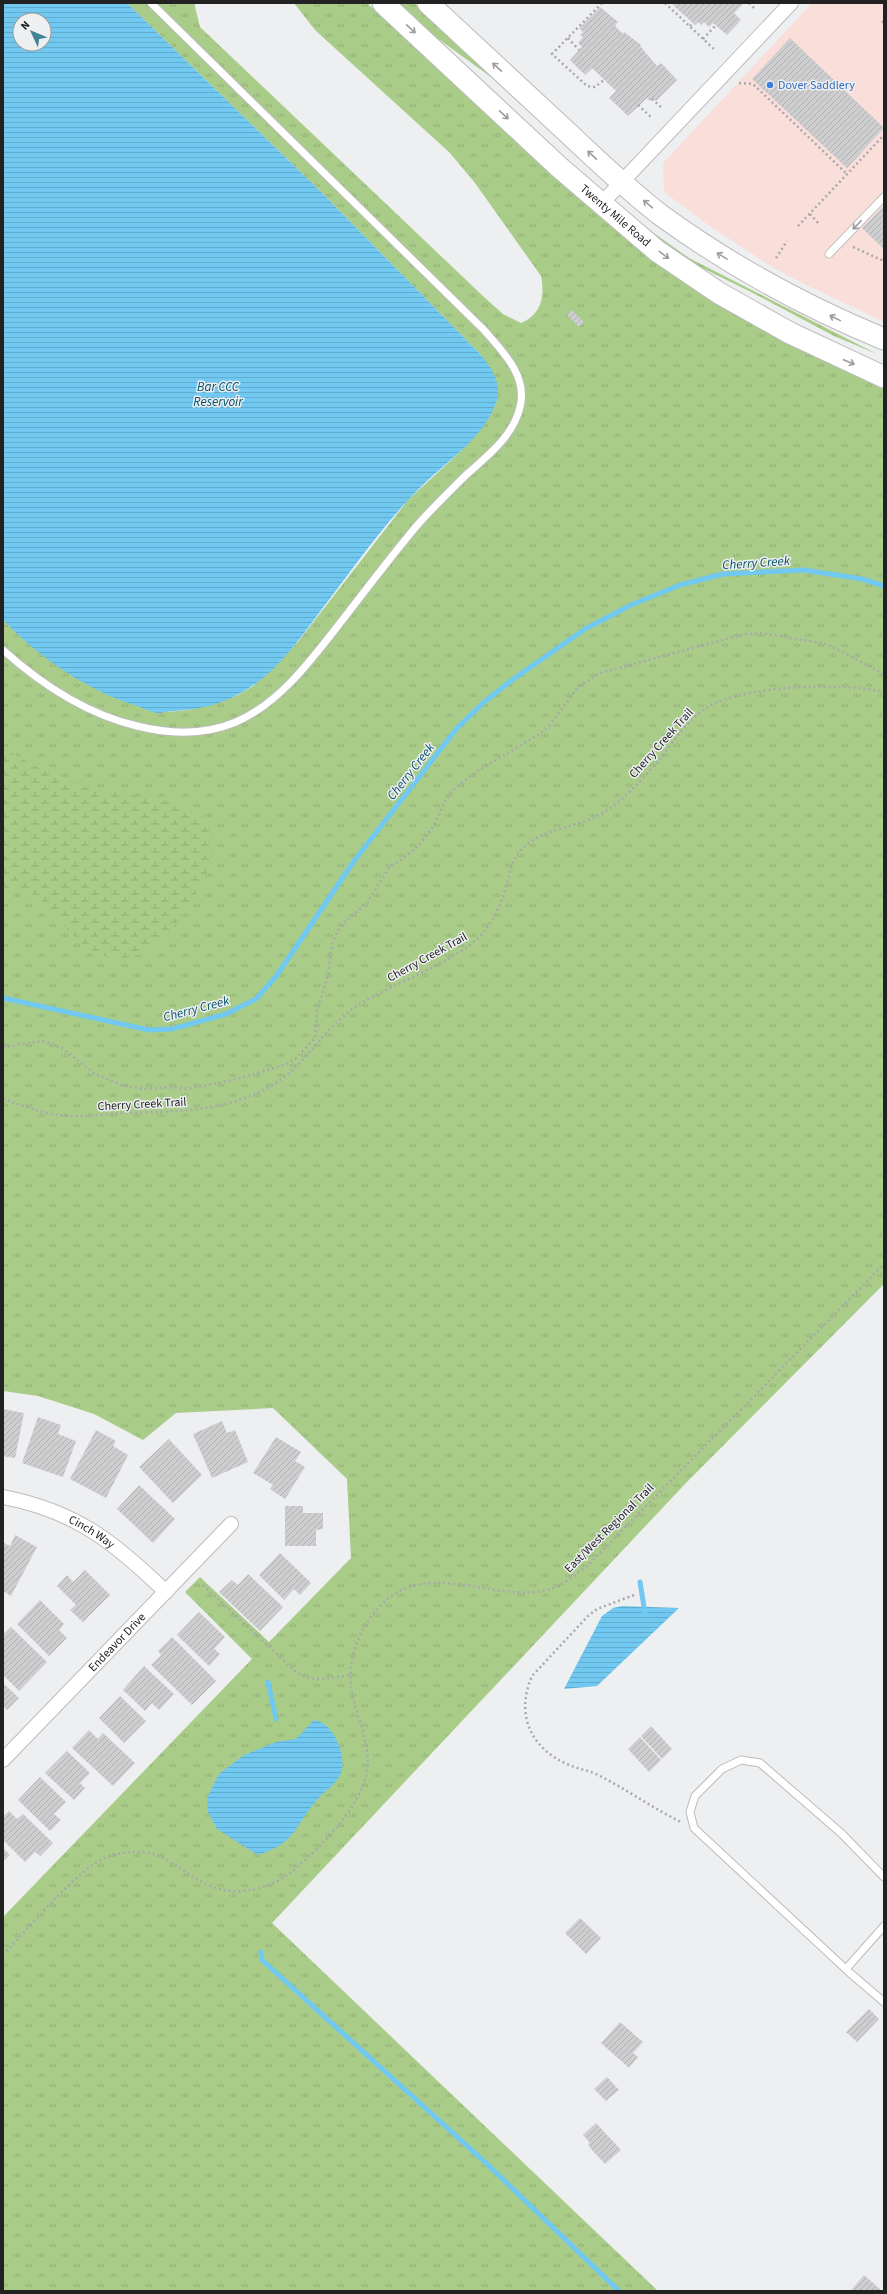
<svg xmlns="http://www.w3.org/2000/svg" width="887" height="2294" font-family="'Source Sans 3',sans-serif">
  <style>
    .commercial { fill: #f9ded9 }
    .grass { fill: url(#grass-tufts) }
    .wetland { fill: url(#wetland-marsh) }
    .water { fill: url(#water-rules); fill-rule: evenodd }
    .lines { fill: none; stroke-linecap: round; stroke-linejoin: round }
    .stream { stroke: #71c8f0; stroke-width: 5 }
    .building { fill: url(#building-hatch) }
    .service-casing { stroke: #bcbcbd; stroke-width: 9 }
    .minor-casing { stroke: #bcbcbd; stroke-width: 16 }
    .secondary-casing { stroke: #bcbcbd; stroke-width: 23 }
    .path { stroke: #a9a9ab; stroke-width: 2.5; stroke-dasharray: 2 3; stroke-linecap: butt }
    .service { stroke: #fff; stroke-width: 7 }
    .minor { stroke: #fff; stroke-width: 14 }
    .secondary { stroke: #fff; stroke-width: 21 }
    .oneway { stroke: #9c9c9c }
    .shop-dot { fill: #3f7fe0; stroke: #eeeff1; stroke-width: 1.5 }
    .labels { text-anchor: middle; stroke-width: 3; stroke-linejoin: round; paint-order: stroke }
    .shop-label { font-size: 12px; fill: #366cbe; stroke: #eeeff1; text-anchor: start }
    .street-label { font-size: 12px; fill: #222223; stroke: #eeeff1 }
    .water-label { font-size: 13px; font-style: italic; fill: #03506a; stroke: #eeeff1 }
  </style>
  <defs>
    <pattern id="grass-tufts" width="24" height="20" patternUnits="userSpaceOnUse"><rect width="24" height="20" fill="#a9cc89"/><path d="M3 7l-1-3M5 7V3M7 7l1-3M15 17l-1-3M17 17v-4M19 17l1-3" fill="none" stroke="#91af76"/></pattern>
    <pattern id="wetland-marsh" width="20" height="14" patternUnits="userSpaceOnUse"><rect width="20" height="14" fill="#a9cc89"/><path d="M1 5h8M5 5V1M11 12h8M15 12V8" fill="none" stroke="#91af76"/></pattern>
    <pattern id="water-rules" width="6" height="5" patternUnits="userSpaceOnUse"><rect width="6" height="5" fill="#71c8f0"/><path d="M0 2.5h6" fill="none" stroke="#62acce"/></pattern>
    <pattern id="building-hatch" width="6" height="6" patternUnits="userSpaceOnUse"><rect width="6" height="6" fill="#ceced0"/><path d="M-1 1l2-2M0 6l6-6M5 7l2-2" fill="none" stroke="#b1b1b2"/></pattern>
  </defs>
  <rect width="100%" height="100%" fill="#eeeff1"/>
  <!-- commercial -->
  <path class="commercial" d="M 812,3 L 884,3 L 884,322 L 800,282 L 774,268 L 714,229 L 664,192 L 663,166 L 665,161 Z"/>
  <!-- grass -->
  <path class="grass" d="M 127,3 L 194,3 L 200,27 L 484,297 L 503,314 L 521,323 C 542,314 545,296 541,276 L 475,183 L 450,153 L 315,30 L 294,3 L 367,3 L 574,194 L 623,235 L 771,334 L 821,359 L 884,387 L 884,1284 L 685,1484 L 272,1923 L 658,2291 L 3,2291 L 3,1917 L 252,1659 L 185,1592 L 200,1577 L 269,1642 L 351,1558 L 347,1479 L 273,1408 L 176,1413 L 143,1440 L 94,1414 L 38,1396 L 3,1391 L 3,620 L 21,637 L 84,683 L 156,713 L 188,710 L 236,696 L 253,686 L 297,643 L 408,500 L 461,451 L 478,432 L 496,403 L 481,355 L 324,195 Z
    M 397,3 L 414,3 L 592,169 L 491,77 L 430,33 Z
    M 641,224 L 689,258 L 877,354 L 834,336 L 753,293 L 690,262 L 640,226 Z"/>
  <!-- wetland -->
  <path class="wetland" d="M 3,747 C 27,764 67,783 96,789 C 121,795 177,799 196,812 C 231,837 203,885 185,912 C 169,934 156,953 128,957 C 72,965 60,897 21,891 C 16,890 9,891 3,892 Z"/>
  <!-- water -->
  <path class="water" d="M 3,3 L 127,3 L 324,195 L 481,355 C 492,368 503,386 496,403 C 483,438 450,459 425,483 C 385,521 353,569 319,613 C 300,639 279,668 252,686 C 228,703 203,709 175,711 C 169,711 163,713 157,713 C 151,712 143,708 137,706 C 86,690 40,658 3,620 ZM 20,20 L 44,20 L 44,44 L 20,44 Z
    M 622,1606 L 679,1608 L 597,1686 L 564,1689 L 602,1616 L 613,1608 Z
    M 314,1720 C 317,1721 322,1722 325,1725 C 338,1734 348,1763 339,1777 C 333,1787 323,1792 316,1801 C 293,1828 297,1842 258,1855 L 217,1829 L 208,1812 L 207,1798 L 219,1774 L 244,1755 L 276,1742 L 296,1739 Z"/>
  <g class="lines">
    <!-- stream -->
    <path class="stream" d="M 3,998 L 149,1030 L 172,1029 L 226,1014 L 256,999 L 277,975 L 354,861 L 457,728 L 484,702 L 512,680 L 585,629 L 631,605 L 680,585 L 723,574 L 804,570 L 862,579 L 884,586
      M 640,1582 L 645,1613
      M 268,1682 L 276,1719
      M 261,1952 L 262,1960 L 486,2163 L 619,2291"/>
  </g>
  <!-- building -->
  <path class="building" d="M 675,3 L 744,3 L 734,13 L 741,20 L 727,35 L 713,23 L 709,27 L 704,22 L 701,25 L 698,22 L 695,25 L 673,5 Z
    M 600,7 L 618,22 L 615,26 L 623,34 L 624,32 L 641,45 L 640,46 L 657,66 L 661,63 L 677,80 L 656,101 L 653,98 L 650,101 L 647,98 L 628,116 L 609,98 L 616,91 L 592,68 L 585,75 L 570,60 L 582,47 L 578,43 L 583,37 L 580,35 L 583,32 L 579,28 Z
    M 790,38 L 884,128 L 847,168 L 752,79 Z
    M 884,206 L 884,249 L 862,228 Z
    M 572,310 L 584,322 L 579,327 L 567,315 Z
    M 3,1409 L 24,1413 L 15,1458 L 3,1456 Z
    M 38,1417 L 61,1425 L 58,1434 L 76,1441 L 63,1477 L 22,1463 Z
    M 222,1421 L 227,1433 L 235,1430 L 248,1462 L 212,1478 L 193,1434 Z
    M 96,1430 L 116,1441 L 113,1446 L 128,1455 L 106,1498 L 70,1479 Z
    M 276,1437 L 301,1452 L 295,1461 L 305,1467 L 285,1499 L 270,1489 L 273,1485 L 253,1473 Z
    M 169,1439 L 202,1475 L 173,1503 L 139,1467 Z
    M 139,1485 L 175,1519 L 153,1543 L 117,1509 Z
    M 285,1506 L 303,1506 L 303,1513 L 323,1513 L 323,1529 L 316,1530 L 316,1546 L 285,1546 Z
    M 15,1535 L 37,1547 L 11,1596 L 3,1591 L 3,1544 L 4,1543 L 10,1546 Z
    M 280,1553 L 311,1583 L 300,1595 L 294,1589 L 284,1600 L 259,1575 Z
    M 85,1570 L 110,1595 L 83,1622 L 70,1610 L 76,1605 L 57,1586 L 67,1575 L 73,1582 Z
    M 248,1574 L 283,1607 L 260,1631 L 219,1592 L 232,1580 L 238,1585 Z
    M 40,1600 L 64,1624 L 59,1630 L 67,1638 L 49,1656 L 17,1624 Z
    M 199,1612 L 225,1637 L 214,1649 L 220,1654 L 209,1666 L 177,1635 Z
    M 11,1627 L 47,1662 L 19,1691 L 3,1675 L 3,1635 Z
    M 172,1637 L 216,1681 L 192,1705 L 151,1665 L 161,1655 L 158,1651 Z
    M 144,1666 L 174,1694 L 159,1710 L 152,1703 L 145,1711 L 123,1690 Z
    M 3,1683 L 19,1698 L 7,1710 L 3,1706 Z
    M 120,1696 L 146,1721 L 124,1743 L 99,1718 Z
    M 651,1726 L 672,1749 L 662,1759 L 641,1736 Z
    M 89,1730 L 98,1739 L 103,1733 L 135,1763 L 113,1786 L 72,1748 Z
    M 640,1737 L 661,1760 L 649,1772 L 628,1749 Z
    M 67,1751 L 90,1773 L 80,1783 L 85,1788 L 74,1800 L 45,1773 Z
    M 40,1777 L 66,1802 L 54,1814 L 61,1820 L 50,1831 L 18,1800 Z
    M 9,1811 L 17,1819 L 23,1814 L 53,1843 L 40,1856 L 35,1852 L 25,1862 L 3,1840 L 3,1817 Z
    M 3,1848 L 10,1855 L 3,1862 Z
    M 580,1918 L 601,1938 L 586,1954 L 565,1933 Z
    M 869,2009 L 879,2019 L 857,2042 L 846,2032 Z
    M 620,2022 L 643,2042 L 633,2053 L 638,2057 L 629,2068 L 601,2043 Z
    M 607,2077 L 619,2090 L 606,2101 L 594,2089 Z
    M 596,2123 L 621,2150 L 605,2164 L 591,2149 L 588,2144 L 590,2143 L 583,2135 Z
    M 864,2275 L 882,2291 L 854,2291 L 852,2289 Z"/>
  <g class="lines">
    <defs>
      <path id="service" d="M 829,254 L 884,197
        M 3,650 C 42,685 86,714 137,726 C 169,734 205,735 236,722 C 282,702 314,656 344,618 C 367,588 390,558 414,529 C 430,510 448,493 465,476 C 487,456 513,437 520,407 C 528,376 503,352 484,330 L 151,3
        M 884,1877 L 841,1833 L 760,1763 L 741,1760 L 722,1769 L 695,1796 L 690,1812 L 694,1828 L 850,1973 L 884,2002
        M 846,1969 L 884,1926"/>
      <g id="minor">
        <path d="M 601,204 L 791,3"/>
        <path id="s1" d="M 3,1497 C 76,1511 114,1542 166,1592"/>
        <path id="s2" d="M 3,1760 L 231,1524"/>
      </g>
      <g id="secondary">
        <path id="s3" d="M 383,3 L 559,167 L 657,251 L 719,293 L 790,333 L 884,377"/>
        <path d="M 428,3 C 474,46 521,89 567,132 C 598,161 629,191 662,216 C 731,266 806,307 884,339"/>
      </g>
    </defs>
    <!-- service casing -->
    <use href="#service" class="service-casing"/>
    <!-- minor casing -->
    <use href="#minor" class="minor-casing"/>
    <!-- secondary casing -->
    <use href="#secondary" class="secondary-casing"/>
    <!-- path -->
    <path class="path" d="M 602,3 L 552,54 L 587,86 L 595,87 L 604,80
      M 665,3 L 716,51
      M 749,3 L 756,10
      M 882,21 L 884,23
      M 690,26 L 693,23
      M 568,38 L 579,50
      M 703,39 L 716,25
      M 739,83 L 753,84 L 847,174
      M 652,99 L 662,108
      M 638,105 L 652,118
      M 810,214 L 820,225
      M 798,226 L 884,135
      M 853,247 L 884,261
      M 776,258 L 787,241
      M 3,1047 L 43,1041 L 62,1048 L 95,1074 L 122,1085 L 143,1089 L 172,1087 L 187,1089 L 233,1080 L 284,1065 L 295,1059 L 315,1038 L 317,1011 L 328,975 L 332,944 L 340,926 L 367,903 L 389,868 L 413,851 L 425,838 L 434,825 L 446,799 L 452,791 L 476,772 L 538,735 L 549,726 L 578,687 L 600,673 L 741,635 L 762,633 L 827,644 L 884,674
      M 3,1099 C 21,1105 40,1113 59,1115 C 81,1118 105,1114 127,1113 C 180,1111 235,1112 280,1080 C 310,1059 327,1024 360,1004 C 394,983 458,961 483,933 C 493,921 500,906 505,891 C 510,875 510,861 523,848 C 545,826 583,828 609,809 C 627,796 643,779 658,761 C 671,745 683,726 699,713 C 734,684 841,682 884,692
      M 203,1585 L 297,1673 C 314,1683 331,1678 349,1675
      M 634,1595 L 597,1609 L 588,1616 L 532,1676 C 515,1715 531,1749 569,1765 C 578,1769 587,1770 596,1774 C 625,1788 652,1808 681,1822
      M 3,1955 C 26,1931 79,1867 107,1857 C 118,1853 131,1851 142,1852 C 161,1853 176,1867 192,1876 C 201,1881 214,1889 224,1890 C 243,1894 267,1888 283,1878 C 311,1859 364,1805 367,1770 C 370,1746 360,1724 354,1702 C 344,1667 356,1632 380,1606 C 426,1558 489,1601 543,1591 C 561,1588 574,1576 588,1565 L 884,1264"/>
    <!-- service -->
    <use href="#service" class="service"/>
    <!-- minor -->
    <use href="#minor" class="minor"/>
    <!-- secondary -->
    <use href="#secondary" class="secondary"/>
  </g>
  <!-- one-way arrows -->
  <defs><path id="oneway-shaft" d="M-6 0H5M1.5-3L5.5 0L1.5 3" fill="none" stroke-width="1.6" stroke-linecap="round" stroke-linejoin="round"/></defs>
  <g class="oneway">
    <use href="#oneway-shaft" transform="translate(411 29) rotate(43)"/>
    <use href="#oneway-shaft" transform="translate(497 67) rotate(-137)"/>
    <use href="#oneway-shaft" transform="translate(504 115) rotate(43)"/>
    <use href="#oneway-shaft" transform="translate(592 155) rotate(-137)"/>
    <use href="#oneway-shaft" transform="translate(648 204) rotate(-140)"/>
    <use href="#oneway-shaft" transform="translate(857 225) rotate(134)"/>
    <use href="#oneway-shaft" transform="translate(664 255) rotate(36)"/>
    <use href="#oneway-shaft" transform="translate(722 256) rotate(-149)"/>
    <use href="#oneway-shaft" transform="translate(835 318) rotate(-154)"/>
    <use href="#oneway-shaft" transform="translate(849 362) rotate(23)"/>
  </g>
  <!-- markers -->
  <circle class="shop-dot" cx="770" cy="85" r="4"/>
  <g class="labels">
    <!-- shop labels -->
    <g class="shop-label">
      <text x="778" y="89">Dover Saddlery</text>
    </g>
    <!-- street labels -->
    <g class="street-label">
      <text dy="4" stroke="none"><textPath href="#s3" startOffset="315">Twenty Mile Road</textPath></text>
      <text transform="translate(661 743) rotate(-48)" y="4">Cherry Creek Trail</text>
      <text transform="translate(427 957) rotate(-29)" y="4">Cherry Creek Trail</text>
      <text transform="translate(142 1104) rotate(-3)" y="4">Cherry Creek Trail</text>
      <text transform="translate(609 1528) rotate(-45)" y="4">East/West Regional Trail</text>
      <text dy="4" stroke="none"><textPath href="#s1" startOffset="96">Cinch Way</textPath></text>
      <text dy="4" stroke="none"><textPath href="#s2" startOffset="164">Endeavor Drive</textPath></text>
    </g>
    <!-- water labels -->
    <g class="water-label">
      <text x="218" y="391">Bar CCC<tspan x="218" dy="15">Reservoir</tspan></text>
      <text transform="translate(756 562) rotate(-4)" y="5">Cherry Creek</text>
      <text transform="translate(410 771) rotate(-52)" y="5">Cherry Creek</text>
      <text transform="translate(196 1008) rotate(-15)" y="5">Cherry Creek</text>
    </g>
  </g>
  <!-- border -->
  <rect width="887" height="2294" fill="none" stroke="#222223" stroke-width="8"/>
  <!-- north arrow -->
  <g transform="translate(32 32) rotate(314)"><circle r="19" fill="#eeeff1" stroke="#9c9d9f"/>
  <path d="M0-3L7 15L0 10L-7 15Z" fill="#428396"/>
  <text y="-6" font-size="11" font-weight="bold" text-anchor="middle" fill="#222223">N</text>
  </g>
</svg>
